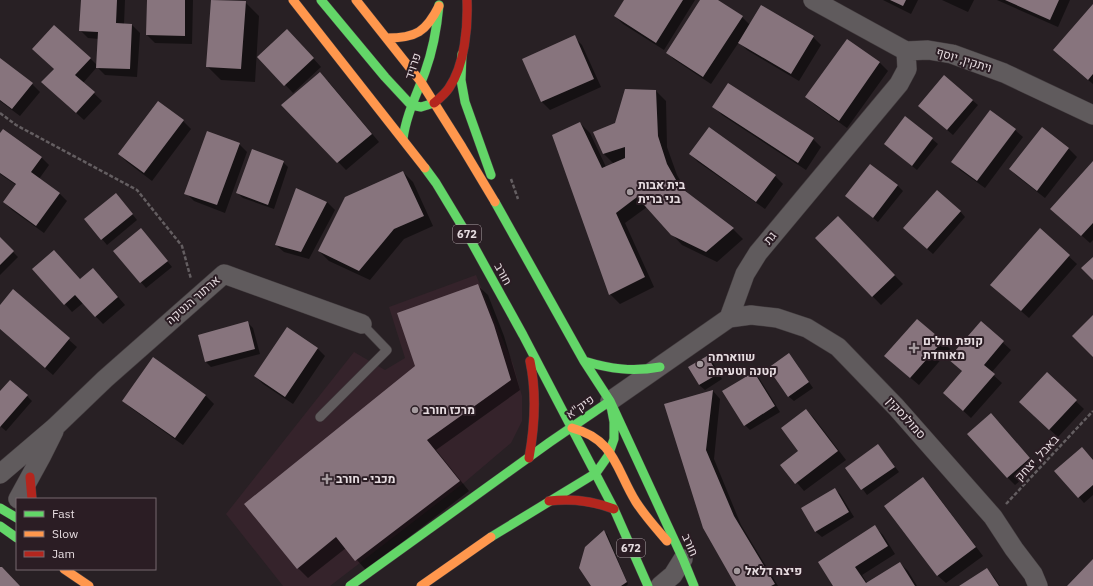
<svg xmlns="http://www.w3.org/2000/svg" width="1093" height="586" font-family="'IBM Plex Sans',Heebo,sans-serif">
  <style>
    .built { fill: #35232b }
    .shadow { fill: #0007 }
    .building { fill: #87747d }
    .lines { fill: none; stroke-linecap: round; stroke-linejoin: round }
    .lane-casing { stroke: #433c3f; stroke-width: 10 }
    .street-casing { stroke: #433c3f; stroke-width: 20 }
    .fast-casing { stroke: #433c3f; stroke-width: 10 }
    .slow-casing { stroke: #433c3f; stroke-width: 10 }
    .jam-casing { stroke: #433c3f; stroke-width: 10 }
    .path { stroke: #645e61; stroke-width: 2.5; stroke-dasharray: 4 2; stroke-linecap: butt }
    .lane { stroke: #605b5d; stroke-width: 9 }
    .street { stroke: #605b5d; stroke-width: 19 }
    .fast { stroke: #63d668; stroke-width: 9 }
    .slow { stroke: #ff974d; stroke-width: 9 }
    .jam { stroke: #b3261e; stroke-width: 9 }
    .poi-dot { fill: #a49a9e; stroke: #2b1d24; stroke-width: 1.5 }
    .labels { text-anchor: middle; stroke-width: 4; stroke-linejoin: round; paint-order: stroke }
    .shield { fill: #2b1d24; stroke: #aea3a8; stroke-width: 1 }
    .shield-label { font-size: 11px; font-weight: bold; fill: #e6dce0 }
    .street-label { font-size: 12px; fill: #e6dce0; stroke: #2b1d24 }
    .poi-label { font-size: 12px; font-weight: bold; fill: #e6dce0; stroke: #2b1d24; text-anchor: start }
  </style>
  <rect width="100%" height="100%" fill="#282024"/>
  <!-- built -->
  <path class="built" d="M 476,275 L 513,364 L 522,396 L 522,421 L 511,443 L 465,482 L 330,586 L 283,586 L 226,514 L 354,352 L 385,370 L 405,358 L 389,307 Z"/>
  <!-- shadow -->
  <path class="shadow" d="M 82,0 L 125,0 L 124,24 L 132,25 L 140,33 L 137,77 L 105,75 L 97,67 L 83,83 L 102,101 L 84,120 L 42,82 L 54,69 L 33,49 L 90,58 L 97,65 L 99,39 L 88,38 L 80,30 Z
    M 148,0 L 193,0 L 192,44 L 155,43 L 147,35 Z
    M 625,0 L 695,0 L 664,50 L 623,24 L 615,16 Z
    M 701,0 L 716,0 L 742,17 L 750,25 L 813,37 L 821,45 L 799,81 L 747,50 L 739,42 L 711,84 L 675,60 L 667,53 Z
    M 883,0 L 918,0 L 911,14 Z
    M 942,0 L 974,0 L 968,12 Z
    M 997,0 L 1070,0 L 1058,27 Z
    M 245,2 L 259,16 L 255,82 L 221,80 L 207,66 Z
    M 1093,5 L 1093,84 L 1064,60 Z
    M 574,37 L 582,45 L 601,87 L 550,110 L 542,102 L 523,59 Z
    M 295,38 L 321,67 L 293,93 L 259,57 Z
    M 847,40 L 880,63 L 888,71 L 847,128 L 815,105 L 807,97 Z
    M 0,59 L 32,84 L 40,92 L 20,116 L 0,101 Z
    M 328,81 L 379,142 L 346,170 L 283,105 Z
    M 656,91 L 666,101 L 667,147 L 677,175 L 688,194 L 733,229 L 743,239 L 717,262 L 682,245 L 647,207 L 625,223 L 654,287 L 620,304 L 610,294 L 580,123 L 590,133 L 606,167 L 614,164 L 603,153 L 616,124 Z
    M 972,100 L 978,105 L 953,135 L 919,106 Z
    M 159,103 L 183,121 L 191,129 L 152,181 L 127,162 L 119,154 Z
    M 714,107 L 813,139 L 821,147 L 806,170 L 722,115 Z
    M 905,117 L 938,144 L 917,170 L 885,144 Z
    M 1042,129 L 1069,149 L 1077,157 L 1045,198 L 1018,177 L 1010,169 Z
    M 1015,130 L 1023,137 L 985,188 L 960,170 L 953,162 Z
    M 0,135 L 41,157 L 49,165 L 39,179 L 59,193 L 67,201 L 44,233 L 12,210 L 4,202 L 16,185 L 0,174 Z
    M 239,144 L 247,152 L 225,213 L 194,201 L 186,193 Z
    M 690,154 L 775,176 L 783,184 L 765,209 L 698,162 Z
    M 283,162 L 288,167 L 274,209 L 243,198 L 237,193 Z
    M 1093,163 L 1093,240 L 1090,243 L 1052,209 Z
    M 403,172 L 413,182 L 433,226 L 404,239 L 370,280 L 329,261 L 319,251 Z
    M 897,185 L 903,191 L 878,222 L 846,196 Z
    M 297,189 L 327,202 L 335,210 L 309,259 L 284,252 L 276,245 Z
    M 121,200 L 137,220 L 107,245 L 102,239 Z
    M 960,211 L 965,217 L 933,254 L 910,234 Z
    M 838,218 L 903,284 L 881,305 L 816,238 Z
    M 1040,230 L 1077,264 L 1029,318 L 999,292 Z
    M 146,235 L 172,267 L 146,288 L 115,251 Z
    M 0,239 L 18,257 L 0,275 Z
    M 101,277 L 125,305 L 103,324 L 83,303 L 72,312 L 65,304 L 80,280 Z
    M 477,285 L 488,295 L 504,336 L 520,390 L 436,450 L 469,491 L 366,570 L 346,548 L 308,578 L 298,568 L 416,366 Z
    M 13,291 L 77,347 L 53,375 L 0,329 L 0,306 Z
    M 248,323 L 253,328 L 260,354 L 211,367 L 206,362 L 199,336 Z
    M 981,323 L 1011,350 L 991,373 L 1002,383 L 971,418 L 944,393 L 963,372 L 949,359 Z
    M 942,341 L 950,349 L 919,385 L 894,364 Z
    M 317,348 L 325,356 L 293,404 L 263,384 L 255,376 Z
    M 789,355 L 794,360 L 813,388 L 794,401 L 788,396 Z
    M 707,357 L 713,363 L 722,379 L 705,390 L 699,385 L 690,368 Z
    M 153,359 L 206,396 L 214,404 L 183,445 L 131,408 L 123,400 Z
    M 753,373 L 759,378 L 780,412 L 750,430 L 745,425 Z
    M 1047,374 L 1084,409 L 1058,437 L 1028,410 Z
    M 713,391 L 720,399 L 714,459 L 741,525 L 778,586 L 737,586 L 665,405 Z
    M 0,393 L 27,396 L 32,401 L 6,431 L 0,426 Z
    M 806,410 L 814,418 L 846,460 L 804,491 L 782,465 L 800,452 Z
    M 999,422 L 1037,466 L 1015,485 L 1007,477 Z
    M 878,445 L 899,472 L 867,495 L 847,468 Z
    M 1093,460 L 1093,495 L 1084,503 L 1056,471 Z
    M 923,479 L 931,487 L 983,556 L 946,583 L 938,576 L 886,507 Z
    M 834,489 L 840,494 L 854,517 L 822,537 L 816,532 L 802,508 Z
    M 875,527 L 883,535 L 895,554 L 862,575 L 867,583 L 900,563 L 908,571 L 917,586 L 835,586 Z
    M 604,532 L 607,534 L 628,584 L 626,586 L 592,586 Z
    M 986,569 L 994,577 L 1000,586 L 960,586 Z"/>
  <!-- building -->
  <path class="building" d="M 81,0 L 117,0 L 116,23 L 132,24 L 130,69 L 96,68 L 98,32 L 79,31 Z
    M 147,0 L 185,0 L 185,36 L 146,35 Z
    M 211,0 L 246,1 L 241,69 L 206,67 Z
    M 624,0 L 683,0 L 656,43 L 614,16 Z
    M 700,0 L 718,0 L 743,16 L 703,77 L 666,53 Z
    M 890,0 L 906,0 L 903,6 Z
    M 1005,0 L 1059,0 L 1050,20 Z
    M 1093,4 L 1093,74 L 1088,80 L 1053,50 Z
    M 761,5 L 814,36 L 791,74 L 738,43 Z
    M 54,25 L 91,58 L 75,75 L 95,92 L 76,113 L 41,82 L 54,69 L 32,49 Z
    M 287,29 L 314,58 L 284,86 L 257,57 Z
    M 575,35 L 594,79 L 541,102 L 522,59 Z
    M 847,39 L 880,62 L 839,121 L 805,97 Z
    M 0,58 L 33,83 L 12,109 L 0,100 Z
    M 320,72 L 372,134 L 337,163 L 281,105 Z
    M 944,75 L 973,100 L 947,130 L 918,106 Z
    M 728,83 L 814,138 L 798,163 L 712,107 Z
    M 625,89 L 656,90 L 658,136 L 667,164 L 680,187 L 734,228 L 706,252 L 671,235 L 637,197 L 616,213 L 645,277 L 609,295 L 552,135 L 580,122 L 602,168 L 625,158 L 625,147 L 603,154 L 593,132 L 615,123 Z
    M 158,101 L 184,120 L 144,173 L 118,154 Z
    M 990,110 L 1016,129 L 977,181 L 951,162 Z
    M 905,116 L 933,138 L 912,166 L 884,144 Z
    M 709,127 L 776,175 L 756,202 L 689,154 Z
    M 1042,127 L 1069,148 L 1037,191 L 1009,169 Z
    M 3,129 L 42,157 L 31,172 L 60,193 L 36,226 L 3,202 L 16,184 L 0,173 L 0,133 Z
    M 207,131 L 240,143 L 217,205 L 184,194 Z
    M 252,149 L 284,161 L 268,205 L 236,193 Z
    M 1093,161 L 1093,223 L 1081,236 L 1050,209 Z
    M 870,164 L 898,185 L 873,218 L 845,196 Z
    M 403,171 L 424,216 L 394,229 L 359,271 L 318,251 L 345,197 Z
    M 296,188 L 327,202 L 301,252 L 275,245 Z
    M 937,190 L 961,211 L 927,249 L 903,228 Z
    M 116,193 L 133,214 L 101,240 L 84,219 Z
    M 838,216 L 895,275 L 872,297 L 815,238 Z
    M 141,228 L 168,261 L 140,283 L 113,251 Z
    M 1040,228 L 1070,255 L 1021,311 L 990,285 Z
    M 0,237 L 14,251 L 0,265 Z
    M 54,250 L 80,279 L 93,268 L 118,297 L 95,317 L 75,295 L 64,305 L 32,269 Z
    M 1093,257 L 1093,280 L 1081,268 Z
    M 478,284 L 494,325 L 511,380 L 427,440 L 460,481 L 355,561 L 336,537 L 297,569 L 244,504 L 415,366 L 397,313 Z
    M 13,289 L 70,338 L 45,368 L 0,329 L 0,305 Z
    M 1093,315 L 1093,357 L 1072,336 Z
    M 917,319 L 943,341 L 910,378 L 884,356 Z
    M 248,321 L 255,349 L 205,362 L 198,335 Z
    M 981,321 L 1004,341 L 984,365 L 995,374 L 963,411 L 943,393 L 962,371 L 948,359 Z
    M 287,327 L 318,348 L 285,397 L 254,376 Z
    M 789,353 L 809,382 L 788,397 L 768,368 Z
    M 707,356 L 718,374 L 699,385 L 688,367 Z
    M 153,357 L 206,395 L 175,438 L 122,401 Z
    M 754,372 L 775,406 L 744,426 L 722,391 Z
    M 1047,372 L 1077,400 L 1049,430 L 1019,402 Z
    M 10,380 L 28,395 L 0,427 L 0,391 Z
    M 713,390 L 706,450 L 734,516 L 775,584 L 771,586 L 736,586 L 703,528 L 664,404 Z
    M 806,409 L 838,451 L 795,484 L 780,465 L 798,451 L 781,428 Z
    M 991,413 L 1030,458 L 1007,478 L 967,434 Z
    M 878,444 L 895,467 L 861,490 L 845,468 Z
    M 1082,447 L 1093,460 L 1093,485 L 1078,498 L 1054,471 Z
    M 923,477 L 976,547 L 937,576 L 884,506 Z
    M 835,488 L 849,512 L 815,532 L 801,508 Z
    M 875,525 L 888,546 L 855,567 L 866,583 L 900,562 L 915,586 L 833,586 L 818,562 Z
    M 604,530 L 627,582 L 621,586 L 591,586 L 579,568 L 585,547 Z
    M 1093,559 L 1093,586 L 1067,586 Z
    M 0,567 L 2,567 L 20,586 L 0,586 Z
    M 987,568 L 999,586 L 959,586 Z"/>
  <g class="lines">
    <defs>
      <path id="lane" d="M 320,417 L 387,350 L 362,324"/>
      <path id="street" d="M 813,0 L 906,51 L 928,50 L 952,54 L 1004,73 L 1093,115
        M 729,318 L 751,315 L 777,318 L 807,328 L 838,347 L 896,407 L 993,517 L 1014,549 L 1033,574 L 1038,586
        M 610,401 L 729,318 L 745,274 L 758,253 L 899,84 L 907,69 L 906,51
        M 0,474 L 55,427 L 105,379 L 224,274 L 362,324
        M 18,499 L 41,457 L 54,431
        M 660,586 L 673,575 L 683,559"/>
      <path id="fast" d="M 321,0 L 385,77 L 411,105 L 421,107 L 434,103
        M 462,54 L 461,80 L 465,102 L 491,175
        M 403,139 C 406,115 417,94 425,72 C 433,50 437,27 439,5
        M 425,168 L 436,183 L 471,241 L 523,335 L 614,509 L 648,586
        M 495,202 L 584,361 L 610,401 L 683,559 L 694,586
        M 584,361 C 610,369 633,372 660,367
        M 0,508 L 17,518
        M 0,526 L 17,538
        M 350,586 L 550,442 L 610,401 L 614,422 L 614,439 L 608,456 L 596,473 L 491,537"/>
      <path id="slow" d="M 293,0 L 425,168
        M 356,0 L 421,82 L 462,147 L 495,202
        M 387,38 C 416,38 426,32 439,6
        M 572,428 C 615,439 616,470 636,502 C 645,516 656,528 667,541
        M 64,569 L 89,586
        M 421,586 L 491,537"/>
      <path id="jam" d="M 434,103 C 440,98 445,94 449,88 C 465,65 468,26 467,0
        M 529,458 C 535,425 537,394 530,361
        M 30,477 L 32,499
        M 549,501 C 572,498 593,501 614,509"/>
    </defs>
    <!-- lane casing -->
    <use href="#lane" class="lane-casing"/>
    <!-- street casing -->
    <use href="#street" class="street-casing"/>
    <!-- fast casing -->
    <use href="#fast" class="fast-casing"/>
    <!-- slow casing -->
    <use href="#slow" class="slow-casing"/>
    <!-- jam casing -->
    <use href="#jam" class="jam-casing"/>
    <!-- path -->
    <path class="path" d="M 0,113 L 16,125 L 137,190 L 182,246 L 191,279
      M 511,179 L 518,199
      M 1006,504 L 1093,411"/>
    <!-- lane -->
    <use href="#lane" class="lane"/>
    <!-- street -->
    <use href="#street" class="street"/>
    <!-- fast -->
    <use href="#fast" class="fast"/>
    <!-- slow -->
    <use href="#slow" class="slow"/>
    <!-- jam -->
    <use href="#jam" class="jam"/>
  </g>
  <!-- markers -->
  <g class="poi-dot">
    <circle cx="630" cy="192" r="4"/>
    <path d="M912 342h4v4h4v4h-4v4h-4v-4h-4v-4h4z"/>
    <circle cx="700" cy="364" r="4"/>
    <circle cx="415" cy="410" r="4"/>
    <path d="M325 473h4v4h4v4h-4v4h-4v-4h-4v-4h4z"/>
    <circle cx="737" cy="571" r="4"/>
  </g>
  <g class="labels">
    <!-- shield labels -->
    <g class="shield">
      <rect x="453" y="225" width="28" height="18" rx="3"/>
      <rect x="617" y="539" width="28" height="18" rx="3"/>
    </g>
    <g class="shield-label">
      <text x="467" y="238">672</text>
      <text x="631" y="552">672</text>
    </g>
    <!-- street labels -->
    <g class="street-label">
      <text transform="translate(964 60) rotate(17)" y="4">ויתקין, יוסף</text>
      <text transform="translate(413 66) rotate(-71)" y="4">פרויד</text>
      <text transform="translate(770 238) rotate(-50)" y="4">גת</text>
      <text transform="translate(503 274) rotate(61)" y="4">חורב</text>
      <text transform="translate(193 300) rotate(-41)" y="4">ארתור הנטקה</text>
      <text transform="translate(580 407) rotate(-35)" y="4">פיק"א</text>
      <text transform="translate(906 418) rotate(48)" y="4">סמולנסקין</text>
      <text transform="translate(1037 458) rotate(-47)" y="4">באבל, יצחק</text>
      <text transform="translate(690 545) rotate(66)" y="4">חורב</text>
    </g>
    <!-- poi labels -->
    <g class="poi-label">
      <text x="638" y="189">בית אבות<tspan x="638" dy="14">בני ברית</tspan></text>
      <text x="923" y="345">קופת חולים<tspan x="923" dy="14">מאוחדת</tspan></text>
      <text x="708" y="361">שווארמה<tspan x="708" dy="14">קטנה וטעימה</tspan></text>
      <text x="423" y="414">מרכז חורב</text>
      <text x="336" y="483">מכבי - חורב</text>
      <text x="745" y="575">פיצה דלאל</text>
    </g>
  </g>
  <!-- legend -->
  <rect x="16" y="498" width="140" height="72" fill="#2b1d24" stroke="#76696f"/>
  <rect x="24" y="511" width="20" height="6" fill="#63d668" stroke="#76696f"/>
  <text x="52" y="518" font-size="12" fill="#e6dce0">Fast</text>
  <rect x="24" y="531" width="20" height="6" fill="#ff974d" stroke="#76696f"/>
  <text x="52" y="538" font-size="12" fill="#e6dce0">Slow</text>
  <rect x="24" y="551" width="20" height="6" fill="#b3261e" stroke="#76696f"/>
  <text x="52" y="558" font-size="12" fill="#e6dce0">Jam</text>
</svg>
